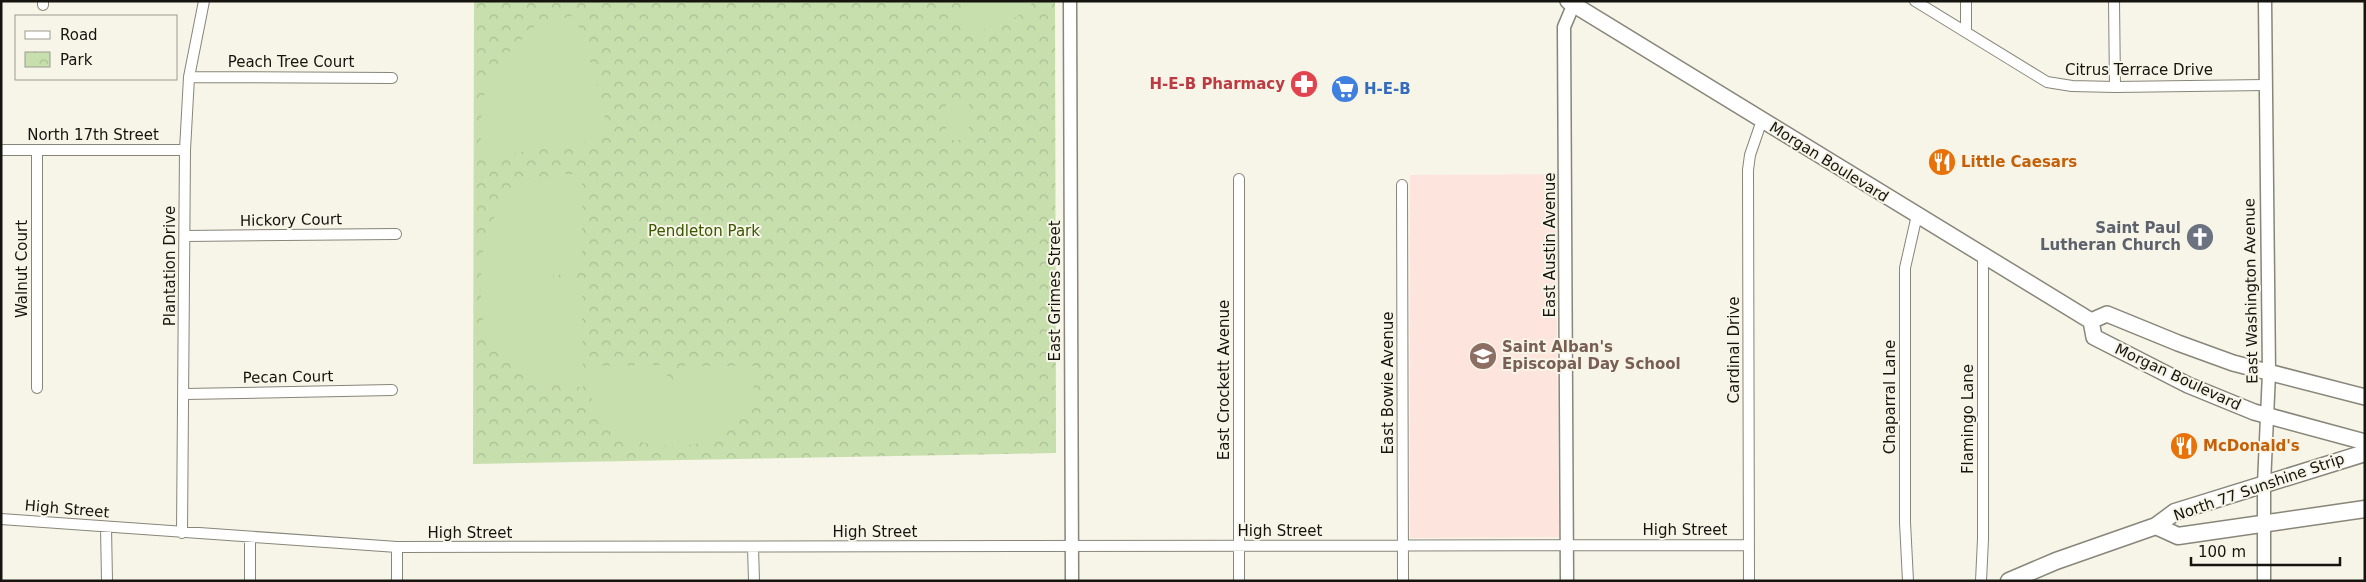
<svg xmlns="http://www.w3.org/2000/svg" width="2366" height="582" font-family="'DejaVu Sans',sans-serif">
  <style>
    .education { fill: #fde4dc }
    .park { fill: url(#park-crowns) }
    .garden { fill: #c7dfac }
    .lines { fill: none; stroke-linecap: round; stroke-linejoin: round }
    .minor-casing { stroke: #888579; stroke-width: 12 }
    .tertiary-casing { stroke: #888579; stroke-width: 15 }
    .secondary-casing { stroke: #888579; stroke-width: 18 }
    .primary-casing { stroke: #888579; stroke-width: 19 }
    .minor { stroke: #fff; stroke-width: 10 }
    .tertiary { stroke: #fff; stroke-width: 12 }
    .secondary { stroke: #fff; stroke-width: 15 }
    .primary { stroke: #fff; stroke-width: 16 }
    .labels { text-anchor: middle; stroke-width: 4; stroke-linejoin: round; paint-order: stroke }
    .street-label { font-size: 15px; fill: #15140f; stroke: #f7f5e7 }
    .health-label { font-size: 15px; font-weight: bold; fill: #be3a42; stroke: #f7f5e7; text-anchor: end }
    .shop-label { font-size: 15px; font-weight: bold; fill: #366cbe; stroke: #f7f5e7; text-anchor: start }
    .food-label { font-size: 15px; font-weight: bold; fill: #c56008; stroke: #f7f5e7; text-anchor: start }
    .worship-label { font-size: 15px; font-weight: bold; fill: #5b616d; stroke: #f7f5e7; text-anchor: end }
    .park-label { font-size: 15px; fill: #3a5601; stroke: #f7f5e7 }
    .education-label { font-size: 15px; font-weight: bold; fill: #785e54; stroke: #f7f5e7; text-anchor: start }
  </style>
  <defs>
    <pattern id="park-crowns" width="20" height="18" patternUnits="userSpaceOnUse" patternTransform="scale(1.25)"><rect width="20" height="18" fill="#c7dfac"/><path d="M2 6a3 3 0 1 1 6 0M12 15a3 3 0 1 1 6 0" fill="none" stroke="#aabe93"/></pattern>
  </defs>
  <rect width="100%" height="100%" fill="#f7f5e7"/>
  <!-- education -->
  <path class="education" d="M 1555,174 L 1559,537 L 1410,538 L 1410,175 Z"/>
  <!-- park -->
  <path class="park" d="M 474,1 L 1055,1 L 1056,453 L 473,464 Z"/>
  <!-- garden -->
  <path class="garden" d="M 962,1 L 1034,1 C 1016,22 993,32 966,31 Z
    M 575,15 L 588,58 L 594,69 L 607,129 L 600,140 L 483,158 L 480,132 L 483,98 L 499,63 L 524,37 L 527,31 L 536,26 Z
    M 946,102 L 969,102 L 969,140 L 946,140 Z
    M 556,174 L 582,174 L 582,268 L 577,275 L 553,275 L 553,284 L 576,284 L 582,291 L 583,387 C 537,387 496,367 483,320 C 480,308 481,294 481,282 C 480,226 499,188 556,174 Z
    M 660,365 L 667,373 L 668,395 L 676,395 L 676,372 L 683,366 L 755,366 C 757,421 721,448 668,446 C 616,443 586,421 588,366 Z"/>
  <g class="lines">
    <defs>
      <path id="minor" d="M 1915,1 L 2047,82 L 2072,86 L 2115,87 L 2265,85
        M 1966,1 L 1966,31
        M 2114,1 L 2115,87
        M 43,5 L 43,1
        M 189,77 L 392,78
        M 1,150 L 185,150
        M 37,150 L 37,388
        M 1239,179 L 1239,581
        M 1402,185 L 1403,581
        M 185,236 L 396,234
        M 185,394 L 392,390
        M 1,519 L 397,547 L 1749,545
        M 106,527 L 107,581
        M 182,533 L 185,150 L 189,77 L 204,1
        M 250,537 L 250,581
        M 753,547 L 754,581
        M 397,581 L 397,547
        M 1749,581 L 1748,170 L 1750,155 L 1762,120
        M 1908,581 L 1905,522 L 1905,268 L 1917,215
        M 1981,581 L 1983,539 L 1983,256"/>
      <path id="tertiary" d="M 1070,1 L 1072,581
        M 1567,581 L 1564,27 L 1575,1
        M 2264,581 L 2264,484 L 2269,373 L 2265,1"/>
      <path id="secondary" d="M 1568,1 L 2091,321 L 2094,337 L 2188,385 L 2254,412 L 2365,442
        M 2091,321 L 2107,314 L 2178,343 L 2233,363 L 2365,397"/>
      <path id="primary" d="M 2156,526 L 2178,536 L 2365,509
        M 2009,581 L 2056,561 L 2156,526 L 2175,512 L 2365,453"/>
    </defs>
    <!-- minor casing -->
    <use href="#minor" class="minor-casing"/>
    <!-- tertiary casing -->
    <use href="#tertiary" class="tertiary-casing"/>
    <!-- secondary casing -->
    <use href="#secondary" class="secondary-casing"/>
    <!-- primary casing -->
    <use href="#primary" class="primary-casing"/>
    <!-- minor -->
    <use href="#minor" class="minor"/>
    <!-- tertiary -->
    <use href="#tertiary" class="tertiary"/>
    <!-- secondary -->
    <use href="#secondary" class="secondary"/>
    <!-- primary -->
    <use href="#primary" class="primary"/>
  </g>
  <!-- icons -->
  <defs>
    <symbol id="pharmacy-disc" viewBox="-11 -11 22 22"><circle r="9.5" fill="#e0444e" stroke="#f7f5e7"/><path d="M-2-6h4v4h4v4h-4v4h-4v-4h-4v-4h4Z" fill="#fff"/></symbol>
    <symbol id="supermarket-disc" viewBox="-11 -11 22 22"><circle r="9.5" fill="#3f7fe0" stroke="#f7f5e7"/><path d="M-6-5.5h2.5l.6 2H6L4.5 2H-2.5L-4.4-4H-6ZM-1.5 3.2a1.3 1.3 0 1 0 .1 0ZM3 3.2a1.3 1.3 0 1 0 .1 0Z" fill="#fff"/></symbol>
    <symbol id="restaurant-disc" viewBox="-11 -11 22 22"><circle r="9.5" fill="#e8710a" stroke="#f7f5e7"/><path d="M-5-6h1v4h1v-4h1v4h1v-4h1v5L-1.5 .5V6h-2V.5L-5-1ZM5-6V6H3V1.5H1.5Q1.5-4 5-6Z" fill="#fff"/></symbol>
    <symbol id="church-disc" viewBox="-11 -11 22 22"><circle r="9.5" fill="#6b7280" stroke="#f7f5e7"/><path d="M-1.2-6h2.4v3.5h3.3v2.4h-3.3V6h-2.4V-.1h-3.3v-2.4h3.3Z" fill="#fff"/></symbol>
    <symbol id="school-disc" viewBox="-11 -11 22 22"><circle r="9.5" fill="#8d6e63" stroke="#f7f5e7"/><path d="M0-5L7-2L0 1L-7-2ZM-4 1L0 2.5L4 1V4Q0 6-4 4Z" fill="#fff"/></symbol>
  </defs>
  <g fill-rule="evenodd">
    <use href="#pharmacy-disc" x="1288" y="68" width="32" height="32"/>
    <use href="#supermarket-disc" x="1329" y="73" width="32" height="32"/>
    <use href="#restaurant-disc" x="1926" y="146" width="32" height="32"/>
    <use href="#church-disc" x="2184" y="221" width="32" height="32"/>
    <use href="#school-disc" x="1467" y="340" width="32" height="32"/>
    <use href="#restaurant-disc" x="2168" y="430" width="32" height="32"/>
  </g>
  <g class="labels">
    <!-- street labels -->
    <g class="street-label">
      <text x="291" y="67">Peach Tree Court</text>
      <text x="2139" y="75">Citrus Terrace Drive</text>
      <text x="93" y="140">North 17th Street</text>
      <text transform="translate(1829 162) rotate(32)" y="5">Morgan Boulevard</text>
      <text transform="translate(291 220) rotate(-1)" y="5">Hickory Court</text>
      <text transform="translate(1550 245) rotate(-90)" y="5">East Austin Avenue</text>
      <text transform="translate(170 266) rotate(-90)" y="5">Plantation Drive</text>
      <text transform="translate(22 269) rotate(-90)" y="5">Walnut Court</text>
      <text transform="translate(1055 291) rotate(-90)" y="5">East Grimes Street</text>
      <text transform="translate(2251 291) rotate(-91)" y="5">East Washington Avenue</text>
      <text transform="translate(1734 350) rotate(-90)" y="5">Cardinal Drive</text>
      <text transform="translate(288 377) rotate(-1)" y="5">Pecan Court</text>
      <text transform="translate(2178 377) rotate(25)" y="5">Morgan Boulevard</text>
      <text transform="translate(1224 380) rotate(-90)" y="5">East Crockett Avenue</text>
      <text transform="translate(1388 383) rotate(-90)" y="5">East Bowie Avenue</text>
      <text transform="translate(1890 397) rotate(-90)" y="5">Chaparral Lane</text>
      <text transform="translate(1968 419) rotate(-90)" y="5">Flamingo Lane</text>
      <text transform="translate(2259 487) rotate(-19)" y="5">North 77 Sunshine Strip</text>
      <text transform="translate(67 509) rotate(5)" y="5">High Street</text>
      <text x="1685" y="535">High Street</text>
      <text x="1280" y="536">High Street</text>
      <text x="875" y="537">High Street</text>
      <text x="470" y="538">High Street</text>
    </g>
    <!-- health labels -->
    <g class="health-label">
      <text x="1285" y="89">H-E-B Pharmacy</text>
    </g>
    <!-- shop labels -->
    <g class="shop-label">
      <text x="1364" y="94">H-E-B</text>
    </g>
    <!-- food labels -->
    <g class="food-label">
      <text x="1961" y="167">Little Caesars</text>
      <text x="2203" y="451">McDonald's</text>
    </g>
    <!-- worship labels -->
    <g class="worship-label">
      <text x="2181" y="233">Saint Paul<tspan x="2181" dy="17">Lutheran Church</tspan></text>
    </g>
    <!-- park labels -->
    <g class="park-label">
      <text x="704" y="236">Pendleton Park</text>
    </g>
    <!-- education labels -->
    <g class="education-label">
      <text x="1502" y="352">Saint Alban's<tspan x="1502" dy="17">Episcopal Day School</tspan></text>
    </g>
  </g>
  <!-- border -->
  <rect width="2366" height="582" fill="none" stroke="#15140f" stroke-width="5"/>
  <!-- legend -->
  <rect x="15" y="15" width="162" height="65" fill="#f7f5e7" stroke="#9d9b91"/>
  <rect x="25" y="31" width="25" height="8" fill="#ffffff" stroke="#9d9b91"/>
  <text x="60" y="40" font-size="15" fill="#15140f">Road</text>
  <rect x="25" y="52" width="25" height="15" fill="url(#park-crowns)" stroke="#9d9b91"/>
  <text x="60" y="65" font-size="15" fill="#15140f">Park</text>
  <!-- scale -->
  <path d="M2191 557v8h149v-8" fill="none" stroke="#15140f" stroke-width="2.5"/>
  <text x="2198" y="557" font-size="15" fill="#15140f" stroke="#f7f5e7" stroke-width="4" paint-order="stroke">100 m</text>
</svg>
